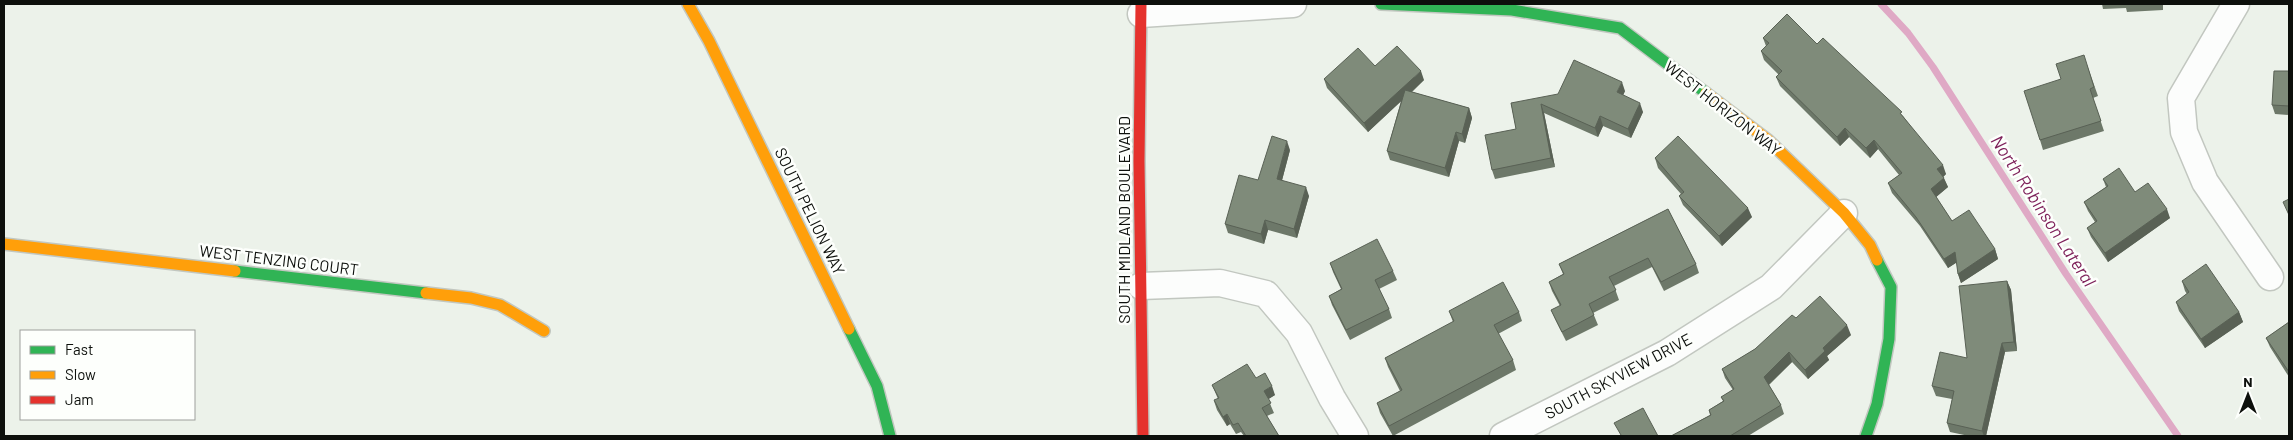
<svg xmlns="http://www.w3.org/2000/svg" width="2293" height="440" font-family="Barlow,sans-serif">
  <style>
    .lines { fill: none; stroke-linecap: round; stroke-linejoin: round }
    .stream { stroke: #dfa9c5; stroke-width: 7 }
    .street-casing { stroke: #c2c7c0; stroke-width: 29 }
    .fast-casing { stroke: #c2c7c0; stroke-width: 14 }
    .slow-casing { stroke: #c2c7c0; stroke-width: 14 }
    .jam-casing { stroke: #c2c7c0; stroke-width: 14 }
    .street { stroke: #fcfdfc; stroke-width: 26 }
    .fast { stroke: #30b455; stroke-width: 11 }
    .slow { stroke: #ff9f0a; stroke-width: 11 }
    .jam { stroke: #e5322d; stroke-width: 11 }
    .wall { fill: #6d7869 }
    .shaded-wall { fill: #596155 }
    .building { fill: #7f8b7a; stroke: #596155 }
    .labels { text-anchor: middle; stroke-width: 5; stroke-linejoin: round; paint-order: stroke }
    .street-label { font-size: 16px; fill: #0d100c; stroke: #fdfffc }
    .water-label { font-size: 18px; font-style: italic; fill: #7e215a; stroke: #fdfffc }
  </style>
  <rect width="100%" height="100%" fill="#ecf2ea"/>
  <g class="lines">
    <!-- stream -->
    <path class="stream" d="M 1881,4 L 1908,33 L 1933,67 L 2066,274 L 2178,436"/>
    <defs>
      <path id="street" d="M 2236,4 L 2181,98 L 2184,132 L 2205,182 L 2270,277
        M 1141,14 L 1293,4
        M 1141,286 L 1220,283 L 1266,294 L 1299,333 L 1332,398 L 1355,436
        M 1503,436 L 1667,353 L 1771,287 L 1844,213"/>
      <path id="fast" d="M 1381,4 L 1512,10 L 1620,28 L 1706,93
        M 235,271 L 426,293
        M 849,329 L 877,386 L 890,436
        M 1866,436 L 1877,404 L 1889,339 L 1891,287 L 1877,260"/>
      <path id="slow" d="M 688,4 L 709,41 L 849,329
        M 1706,93 L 1768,140 L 1844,213 L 1870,245 L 1877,260
        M 4,244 L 235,271
        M 426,293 L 471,298 L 500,305 L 544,331"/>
      <path id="jam" d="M 1141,4 L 1139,161 L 1143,436"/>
    </defs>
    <!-- street casing -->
    <use href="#street" class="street-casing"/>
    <!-- fast casing -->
    <use href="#fast" class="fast-casing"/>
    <!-- slow casing -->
    <use href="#slow" class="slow-casing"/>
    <!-- jam casing -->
    <use href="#jam" class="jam-casing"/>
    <!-- street -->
    <use href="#street" class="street"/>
    <!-- fast -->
    <use href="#fast" class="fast"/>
    <!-- slow -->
    <use href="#slow" class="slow"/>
    <!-- jam -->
    <use href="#jam" class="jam"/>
  </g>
  <!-- wall -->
  <path class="wall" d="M 2102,4 L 2163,4 L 2163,10 L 2127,12 L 2126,8 L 2103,9 Z
    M 1763,38 L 1817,44 L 1903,116 L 1946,174 L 1943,177 L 1948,187 L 1936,197 L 1952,221 L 1995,249 L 1998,259 L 1961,283 L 1958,274 L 1957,262 L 1948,268 L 1920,226 L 1892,193 L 1888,183 L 1899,175 L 1878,149 L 1870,158 L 1849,137 L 1840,146 L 1780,86 L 1776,77 L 1779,75 L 1764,60 L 1761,51 L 1766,46 Z
    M 2087,65 L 2098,96 L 2093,98 L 2104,131 L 2043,150 L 2040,140 L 2061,79 Z
    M 1375,66 L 1424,80 L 1412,92 L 1469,108 L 1472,118 L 1465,143 L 1459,141 L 1449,177 L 1390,160 L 1387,151 L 1401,101 L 1368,132 L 1327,88 L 1324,79 Z
    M 2289,71 L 2289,115 L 2275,114 L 2272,105 Z
    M 1625,91 L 1623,95 L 1643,112 L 1631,138 L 1603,126 L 1598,137 L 1544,113 L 1555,167 L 1495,179 L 1492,170 L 1516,129 L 1511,103 Z
    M 1290,150 L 1282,180 L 1309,196 L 1297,238 L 1268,230 L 1264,244 L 1228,233 L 1225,224 L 1258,180 Z
    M 1655,158 L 1752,217 L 1722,246 L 1683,205 L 1679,196 L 1681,194 L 1658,168 Z
    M 2103,179 L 2135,192 L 2170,218 L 2108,262 L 2091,237 L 2087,228 L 2095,222 L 2088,211 L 2084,202 L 2106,187 Z
    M 1668,209 L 1696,264 L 1699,273 L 1664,291 L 1652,267 L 1614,286 L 1619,300 L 1593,313 L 1598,325 L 1566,341 L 1555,319 L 1551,310 L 1560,306 L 1552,291 L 1549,282 L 1563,274 L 1559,264 Z
    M 1330,263 L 1393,271 L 1397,280 L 1379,289 L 1389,309 L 1392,318 L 1350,340 L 1332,305 L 1329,296 L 1341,289 L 1333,272 Z
    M 2007,281 L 2011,290 L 2017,351 L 2005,352 L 1986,436 L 1969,436 L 1950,432 L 1947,423 L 1952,399 L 1936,396 L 1932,386 L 1967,358 Z
    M 2182,281 L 2239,312 L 2243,322 L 2205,348 L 2179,311 L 2176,302 L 2187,294 L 2185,291 Z
    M 1449,311 L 1519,312 L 1522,321 L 1498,334 L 1513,360 L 1516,370 L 1393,436 L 1380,413 L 1377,403 L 1400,391 L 1388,367 L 1385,358 L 1453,322 Z
    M 1796,318 L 1851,335 L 1827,356 L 1829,360 L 1808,379 L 1792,362 L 1769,385 L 1781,405 L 1784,414 L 1748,436 L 1671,436 L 1710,415 L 1709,410 L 1723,401 L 1721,397 L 1733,390 L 1725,378 L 1722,369 L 1755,349 Z
    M 2289,322 L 2289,377 L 2270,347 L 2266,338 Z
    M 1256,378 L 1275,395 L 1268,399 L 1274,413 L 1267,416 L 1279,436 L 1244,436 L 1241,432 L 1236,434 L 1230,424 L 1227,426 L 1217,410 L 1214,401 L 1218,399 L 1212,385 Z"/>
  <!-- shaded-wall -->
  <path class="shaded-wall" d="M 1421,71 L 1424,80 L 1368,132 L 1364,123 Z
    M 1622,82 L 1625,91 L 1620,102 L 1617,92 Z
    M 1640,103 L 1643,112 L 1631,138 L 1628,129 Z
    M 1541,104 L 1544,113 L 1555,167 L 1551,158 Z
    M 1469,108 L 1472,118 L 1465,143 L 1462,134 Z
    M 1600,116 L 1603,126 L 1598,137 L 1595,128 Z
    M 1845,128 L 1849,137 L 1840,146 L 1837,137 Z
    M 1456,132 L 1459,141 L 1449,177 L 1445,168 Z
    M 1874,140 L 1878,149 L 1870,158 L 1866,148 Z
    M 1287,141 L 1290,150 L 1280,188 L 1277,179 Z
    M 1943,165 L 1946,174 L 1941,179 L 1937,169 Z
    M 1944,178 L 1948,187 L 1935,198 L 1931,189 Z
    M 1306,187 L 1309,196 L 1297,238 L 1294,229 Z
    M 1748,208 L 1752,217 L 1722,246 L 1719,236 Z
    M 2167,209 L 2170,218 L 2108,262 L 2105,253 Z
    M 1265,220 L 1268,230 L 1264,244 L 1261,234 Z
    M 1995,249 L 1998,259 L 1961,283 L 1958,274 Z
    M 1955,252 L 1959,261 L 1948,268 L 1944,259 Z
    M 2007,281 L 2011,290 L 2017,351 L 2014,342 Z
    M 2239,312 L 2243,322 L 2205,348 L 2201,339 Z
    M 1847,325 L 1851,335 L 1827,356 L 1829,360 L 1808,379 L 1805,370 L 1823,348 Z
    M 2002,343 L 2005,352 L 1986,436 L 1984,436 L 1982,431 Z
    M 1789,352 L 1792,362 L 1767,386 L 1764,377 Z
    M 1272,386 L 1275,395 L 1267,400 L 1264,391 Z
    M 1227,414 L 1230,424 L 1227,426 L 1223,417 Z"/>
  <!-- building -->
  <path class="building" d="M 1787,14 L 1817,44 L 1823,38 L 1902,112 L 1900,113 L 1943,165 L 1937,169 L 1944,178 L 1931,189 L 1952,221 L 1969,210 L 1995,249 L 1958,274 L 1955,252 L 1944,259 L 1916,217 L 1888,183 L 1902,173 L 1874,140 L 1866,148 L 1845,128 L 1837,137 L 1776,77 L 1782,71 L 1761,51 L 1769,43 L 1763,38 Z
    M 1397,46 L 1421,71 L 1364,123 L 1324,79 L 1358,48 L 1375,66 Z
    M 2084,55 L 2094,87 L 2090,89 L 2101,121 L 2040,140 L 2024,91 L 2061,79 L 2056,64 Z
    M 1574,60 L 1622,82 L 1617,92 L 1640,103 L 1628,129 L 1600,116 L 1595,128 L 1541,104 L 1551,158 L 1492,170 L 1485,135 L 1516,129 L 1511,103 L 1558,94 Z
    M 2274,71 L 2289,71 L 2289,106 L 2272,105 Z
    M 1405,90 L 1469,108 L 1462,134 L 1456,132 L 1445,168 L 1387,151 Z
    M 1272,136 L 1287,141 L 1277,179 L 1306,187 L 1294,229 L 1265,220 L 1261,234 L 1225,224 L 1239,175 L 1258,180 Z
    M 1678,136 L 1748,208 L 1719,236 L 1679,196 L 1684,192 L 1655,158 Z
    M 2119,168 L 2135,192 L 2148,183 L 2167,209 L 2105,253 L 2087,228 L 2097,221 L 2084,202 L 2108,186 L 2103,179 Z
    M 2289,199 L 2289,215 L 2283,202 Z
    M 1668,209 L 1696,264 L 1661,282 L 1648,258 L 1609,277 L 1616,290 L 1589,304 L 1594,315 L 1562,332 L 1551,310 L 1561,305 L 1549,282 L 1564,274 L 1559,264 Z
    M 1377,239 L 1393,271 L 1375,280 L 1389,309 L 1346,330 L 1329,296 L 1342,289 L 1330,263 Z
    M 2206,264 L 2239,312 L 2201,339 L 2176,302 L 2189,292 L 2182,281 Z
    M 2007,281 L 2014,342 L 2002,343 L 1982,431 L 1947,423 L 1954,391 L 1932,386 L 1940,352 L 1967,358 L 1959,286 Z
    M 1503,282 L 1519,312 L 1494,325 L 1513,360 L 1389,426 L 1377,403 L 1402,390 L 1385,358 L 1454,321 L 1449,311 Z
    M 1820,296 L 1847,325 L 1823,348 L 1825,351 L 1805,370 L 1789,352 L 1764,377 L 1781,405 L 1730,436 L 1671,436 L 1711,415 L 1709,410 L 1724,401 L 1721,397 L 1734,389 L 1722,369 L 1755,349 L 1792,315 L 1796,318 Z
    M 2289,322 L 2289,372 L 2266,338 Z
    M 1247,364 L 1256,378 L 1265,373 L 1272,386 L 1264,391 L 1271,403 L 1262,408 L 1279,436 L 1246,436 L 1238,423 L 1233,425 L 1227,414 L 1223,417 L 1214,400 L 1219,398 L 1212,385 Z
    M 1643,408 L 1658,436 L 1619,436 L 1621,435 L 1614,423 Z"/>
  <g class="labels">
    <!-- street labels -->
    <g class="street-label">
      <text transform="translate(1723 108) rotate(38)" y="6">WEST HORIZON WAY</text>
      <text transform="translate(810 211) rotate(64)" y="6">SOUTH PELION WAY</text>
      <text transform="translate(1124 220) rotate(-90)" y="6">SOUTH MIDLAND BOULEVARD</text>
      <text transform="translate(279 260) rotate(7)" y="6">WEST TENZING COURT</text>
      <text transform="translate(1618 376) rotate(-28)" y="6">SOUTH SKYVIEW DRIVE</text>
    </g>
    <!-- water labels -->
    <g class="water-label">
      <text transform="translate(2043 211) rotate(57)" y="6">North Robinson Lateral</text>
    </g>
  </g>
  <!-- border -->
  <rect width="2293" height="440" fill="none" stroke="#0d100c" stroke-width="10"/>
  <!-- legend -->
  <rect x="20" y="330" width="175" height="90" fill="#fdfffc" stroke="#9d9f9c"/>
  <rect x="30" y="346" width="25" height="8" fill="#30b455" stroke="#9d9f9c"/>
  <text x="65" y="355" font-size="15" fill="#0d100c">Fast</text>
  <rect x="30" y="371" width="25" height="8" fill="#ff9f0a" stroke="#9d9f9c"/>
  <text x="65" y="380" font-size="15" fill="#0d100c">Slow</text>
  <rect x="30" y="396" width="25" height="8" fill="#e5322d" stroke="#9d9f9c"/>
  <text x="65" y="405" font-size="15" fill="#0d100c">Jam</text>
  <!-- north arrow -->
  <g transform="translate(2248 395)" stroke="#fdfffc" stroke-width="4" paint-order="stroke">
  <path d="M0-4L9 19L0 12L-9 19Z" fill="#0d100c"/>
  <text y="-8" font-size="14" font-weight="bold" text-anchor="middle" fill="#0d100c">N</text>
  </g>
</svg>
